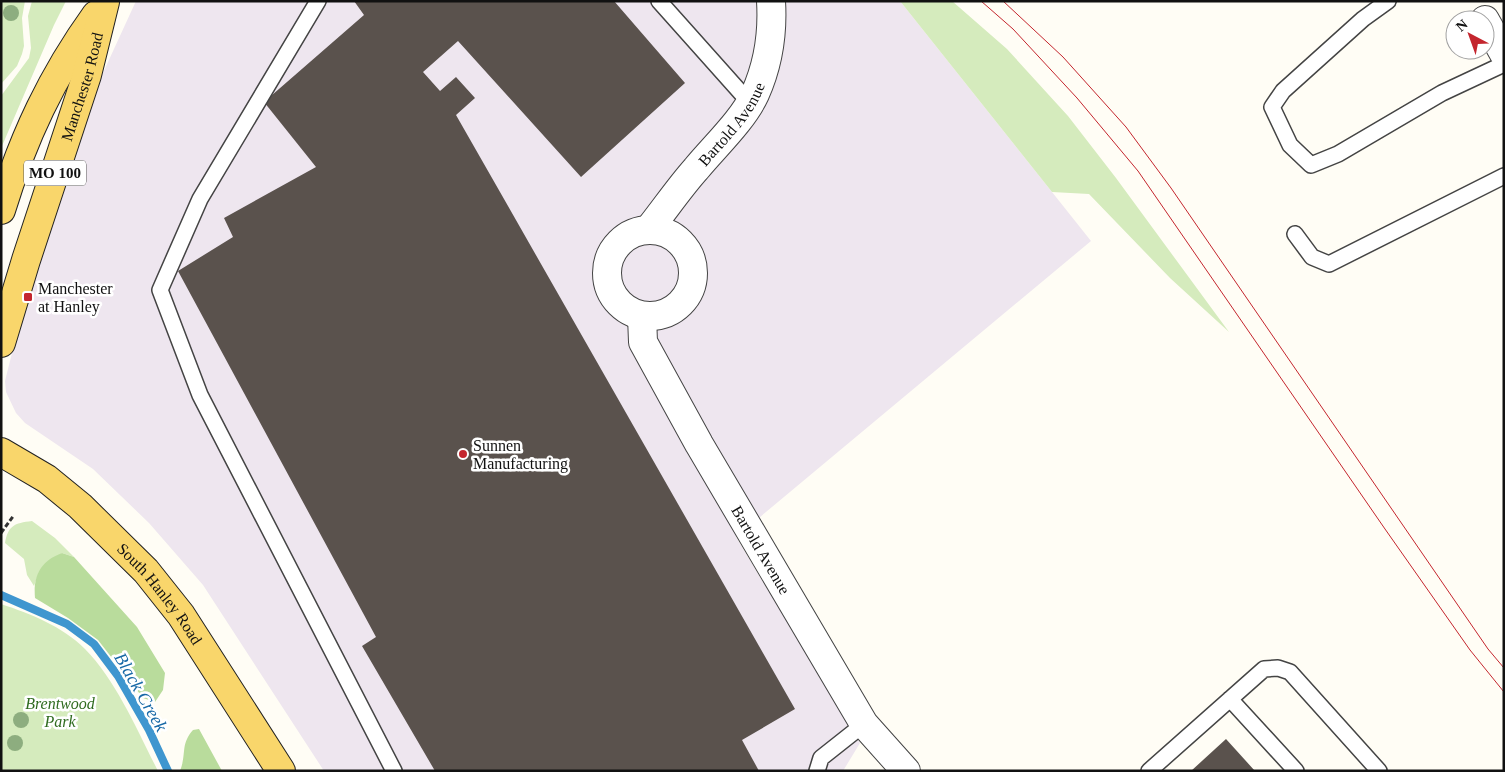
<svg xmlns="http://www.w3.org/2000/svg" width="1505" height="772" font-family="'Times New Roman',serif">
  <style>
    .industrial { fill: #eee6ef }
    .green { fill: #d5ebbd }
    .forest { fill: #b9dc9c }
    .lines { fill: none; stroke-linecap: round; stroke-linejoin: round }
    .stream { stroke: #3f96cf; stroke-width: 8 }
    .building { fill: #5a524d }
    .lane-casing { stroke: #444; stroke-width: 18 }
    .street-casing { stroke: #444; stroke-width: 30 }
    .primary-casing { stroke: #222; stroke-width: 30 }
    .path { stroke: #333; stroke-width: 3; stroke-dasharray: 5 2.5; stroke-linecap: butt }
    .lane { stroke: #fff; stroke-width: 15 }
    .street { stroke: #fff; stroke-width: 28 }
    .primary { stroke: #f9d66b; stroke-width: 28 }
    .tram { stroke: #c4262e; stroke-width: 1 }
    .tree { fill: #8dad7f }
    .poi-dot { fill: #c4262e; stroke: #fff; stroke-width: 2 }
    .labels { text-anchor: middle; stroke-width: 5; stroke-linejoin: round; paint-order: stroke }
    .shield { fill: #fff; stroke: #585858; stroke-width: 1 }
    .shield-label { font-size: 15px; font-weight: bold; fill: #111 }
    .street-label { font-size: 16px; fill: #111; stroke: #fff }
    .poi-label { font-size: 16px; fill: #111; stroke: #fff; text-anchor: start }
    .park-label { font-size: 16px; font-style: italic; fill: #2f6b1f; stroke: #fff }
    .water-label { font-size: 18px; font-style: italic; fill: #1768a6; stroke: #fff }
  </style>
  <rect width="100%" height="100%" fill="#fffdf5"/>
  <!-- industrial -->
  <path class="industrial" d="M 136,1 L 900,1 L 1091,241 L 736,537 L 860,743 L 843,771 L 324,771 L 203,585 L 149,523 L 93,469 L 25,423 L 16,413 L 6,392 L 5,381 L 24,305 L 97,86 Z"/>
  <!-- green -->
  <path class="green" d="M 1,1 L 25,1 L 22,18 L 24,46 L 22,54 L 17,66 L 1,84 Z
    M 32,1 L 66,1 L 54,25 L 2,146 L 1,96 L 29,58 L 31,48 L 28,16 Z
    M 900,1 L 952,1 L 1007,49 L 1068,116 L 1116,178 L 1229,332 L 1170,278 L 1089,194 L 1052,192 Z
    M 32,521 L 55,538 L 74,557 L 62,553 L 39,572 L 34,586 L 27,575 L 24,559 L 5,543 C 8,526 14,523 32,521 Z
    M 1,604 C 31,614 62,626 85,649 C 116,680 138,732 158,771 L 1,771 Z"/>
  <!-- forest -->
  <path class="forest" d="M 62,553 L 74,557 L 137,627 L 165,673 L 163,690 L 155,702 L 143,698 L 98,640 L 68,618 L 35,598 C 33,575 41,561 62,553 Z
    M 199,729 L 222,771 L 180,771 C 187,753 180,745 193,730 Z"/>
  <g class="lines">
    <!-- stream -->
    <path class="stream" d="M 1,595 L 67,624 L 94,644 L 118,676 L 149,730 L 168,771"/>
  </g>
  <!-- building -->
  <path class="building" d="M 354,1 L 614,1 L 685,83 L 581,177 L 458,41 L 423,72 L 440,91 L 456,77 L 475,98 L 456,115 L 795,709 L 742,740 L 759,771 L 435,771 L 362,646 L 376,637 L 178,271 L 233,237 L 224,218 L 316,167 L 264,102 L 364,15 Z
    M 1226,739 L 1255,771 L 1191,771 Z"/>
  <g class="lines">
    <defs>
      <path id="lane" d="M 318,1 L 200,199 L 160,290 L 200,395 L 394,771
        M 659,1 L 750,103
        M 1388,1 L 1363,19 L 1283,91 L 1272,107 L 1290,145 L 1311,165 L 1338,154 L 1442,93 L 1504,64
        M 1295,234 L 1312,257 L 1329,264 L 1504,176
        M 1230,699 L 1296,771
        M 817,771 L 821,758 L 864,724
        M 1149,771 L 1264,669 L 1278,668 L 1290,672 L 1379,771"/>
      <g id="street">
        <path d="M 1485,20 L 1504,54"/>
        <path id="s1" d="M 649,229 C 665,209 679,188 696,169 C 715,146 743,120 755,94 C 768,65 773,33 771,1"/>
        <circle cx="650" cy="273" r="43"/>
        <path id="s2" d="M 642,316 L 643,342 L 699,444 L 864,724 L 906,771"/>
      </g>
      <g id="primary">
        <path d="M 1,210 C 23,138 52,76 96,15"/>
        <path id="s3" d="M 1,343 L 26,260 L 87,75 L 105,2"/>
        <path id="s4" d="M 1,452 L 47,479 L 80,506 L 146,571 L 181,615 L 281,771"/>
      </g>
    </defs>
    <!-- lane casing -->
    <use href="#lane" class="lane-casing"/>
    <!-- street casing -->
    <use href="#street" class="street-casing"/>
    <!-- primary casing -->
    <use href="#primary" class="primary-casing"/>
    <!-- path -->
    <path class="path" d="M 1,533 L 14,515"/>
    <!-- lane -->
    <use href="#lane" class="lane"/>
    <!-- street -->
    <use href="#street" class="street"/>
    <!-- primary -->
    <use href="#primary" class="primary"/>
    <!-- tram -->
    <path class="tram" d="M 981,1 L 1013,29 L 1077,98 L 1138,171 L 1385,529 L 1470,650 L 1504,692
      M 1003,1 L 1063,57 L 1126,127 L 1171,188 L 1488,649 L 1504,668"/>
  </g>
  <!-- trees -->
  <g class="tree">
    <circle cx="11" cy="13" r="8"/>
    <circle cx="21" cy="720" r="8"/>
    <circle cx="15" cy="743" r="8"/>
  </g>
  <!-- markers -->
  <g class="poi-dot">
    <rect x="23" y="292" width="10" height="10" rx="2.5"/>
    <circle cx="463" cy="454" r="5"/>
  </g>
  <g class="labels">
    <!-- shield labels -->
    <rect class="shield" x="24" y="160.5" width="62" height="25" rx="4"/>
    <g class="shield-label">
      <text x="55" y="178">MO 100</text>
    </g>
    <!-- street labels -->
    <g class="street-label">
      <text dy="6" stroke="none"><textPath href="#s3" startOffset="269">Manchester Road</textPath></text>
      <text dy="6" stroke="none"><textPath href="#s1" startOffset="134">Bartold Avenue</textPath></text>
      <text dy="6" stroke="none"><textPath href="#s2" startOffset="265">Bartold Avenue</textPath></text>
      <text dy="6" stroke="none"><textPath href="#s4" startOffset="215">South Hanley Road</textPath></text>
    </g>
    <!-- poi labels -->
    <g class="poi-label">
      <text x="38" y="294">Manchester<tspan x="38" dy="18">at Hanley</tspan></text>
      <text x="473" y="451">Sunnen<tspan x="473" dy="18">Manufacturing</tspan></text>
    </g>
    <!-- park labels -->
    <g class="park-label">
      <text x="60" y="709">Brentwood<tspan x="60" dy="18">Park</tspan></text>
    </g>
    <!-- water labels -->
    <g class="water-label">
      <text transform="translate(141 692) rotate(60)" y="6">Black Creek</text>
    </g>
  </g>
  <!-- border -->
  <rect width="1505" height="772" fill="none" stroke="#111111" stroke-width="5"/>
  <!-- north arrow -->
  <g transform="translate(1470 35) rotate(319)"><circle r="24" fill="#ffffff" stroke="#a0a0a0"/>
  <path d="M0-4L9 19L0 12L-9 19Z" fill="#c4262e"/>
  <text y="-8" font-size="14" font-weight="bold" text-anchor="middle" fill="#111111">N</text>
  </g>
</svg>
